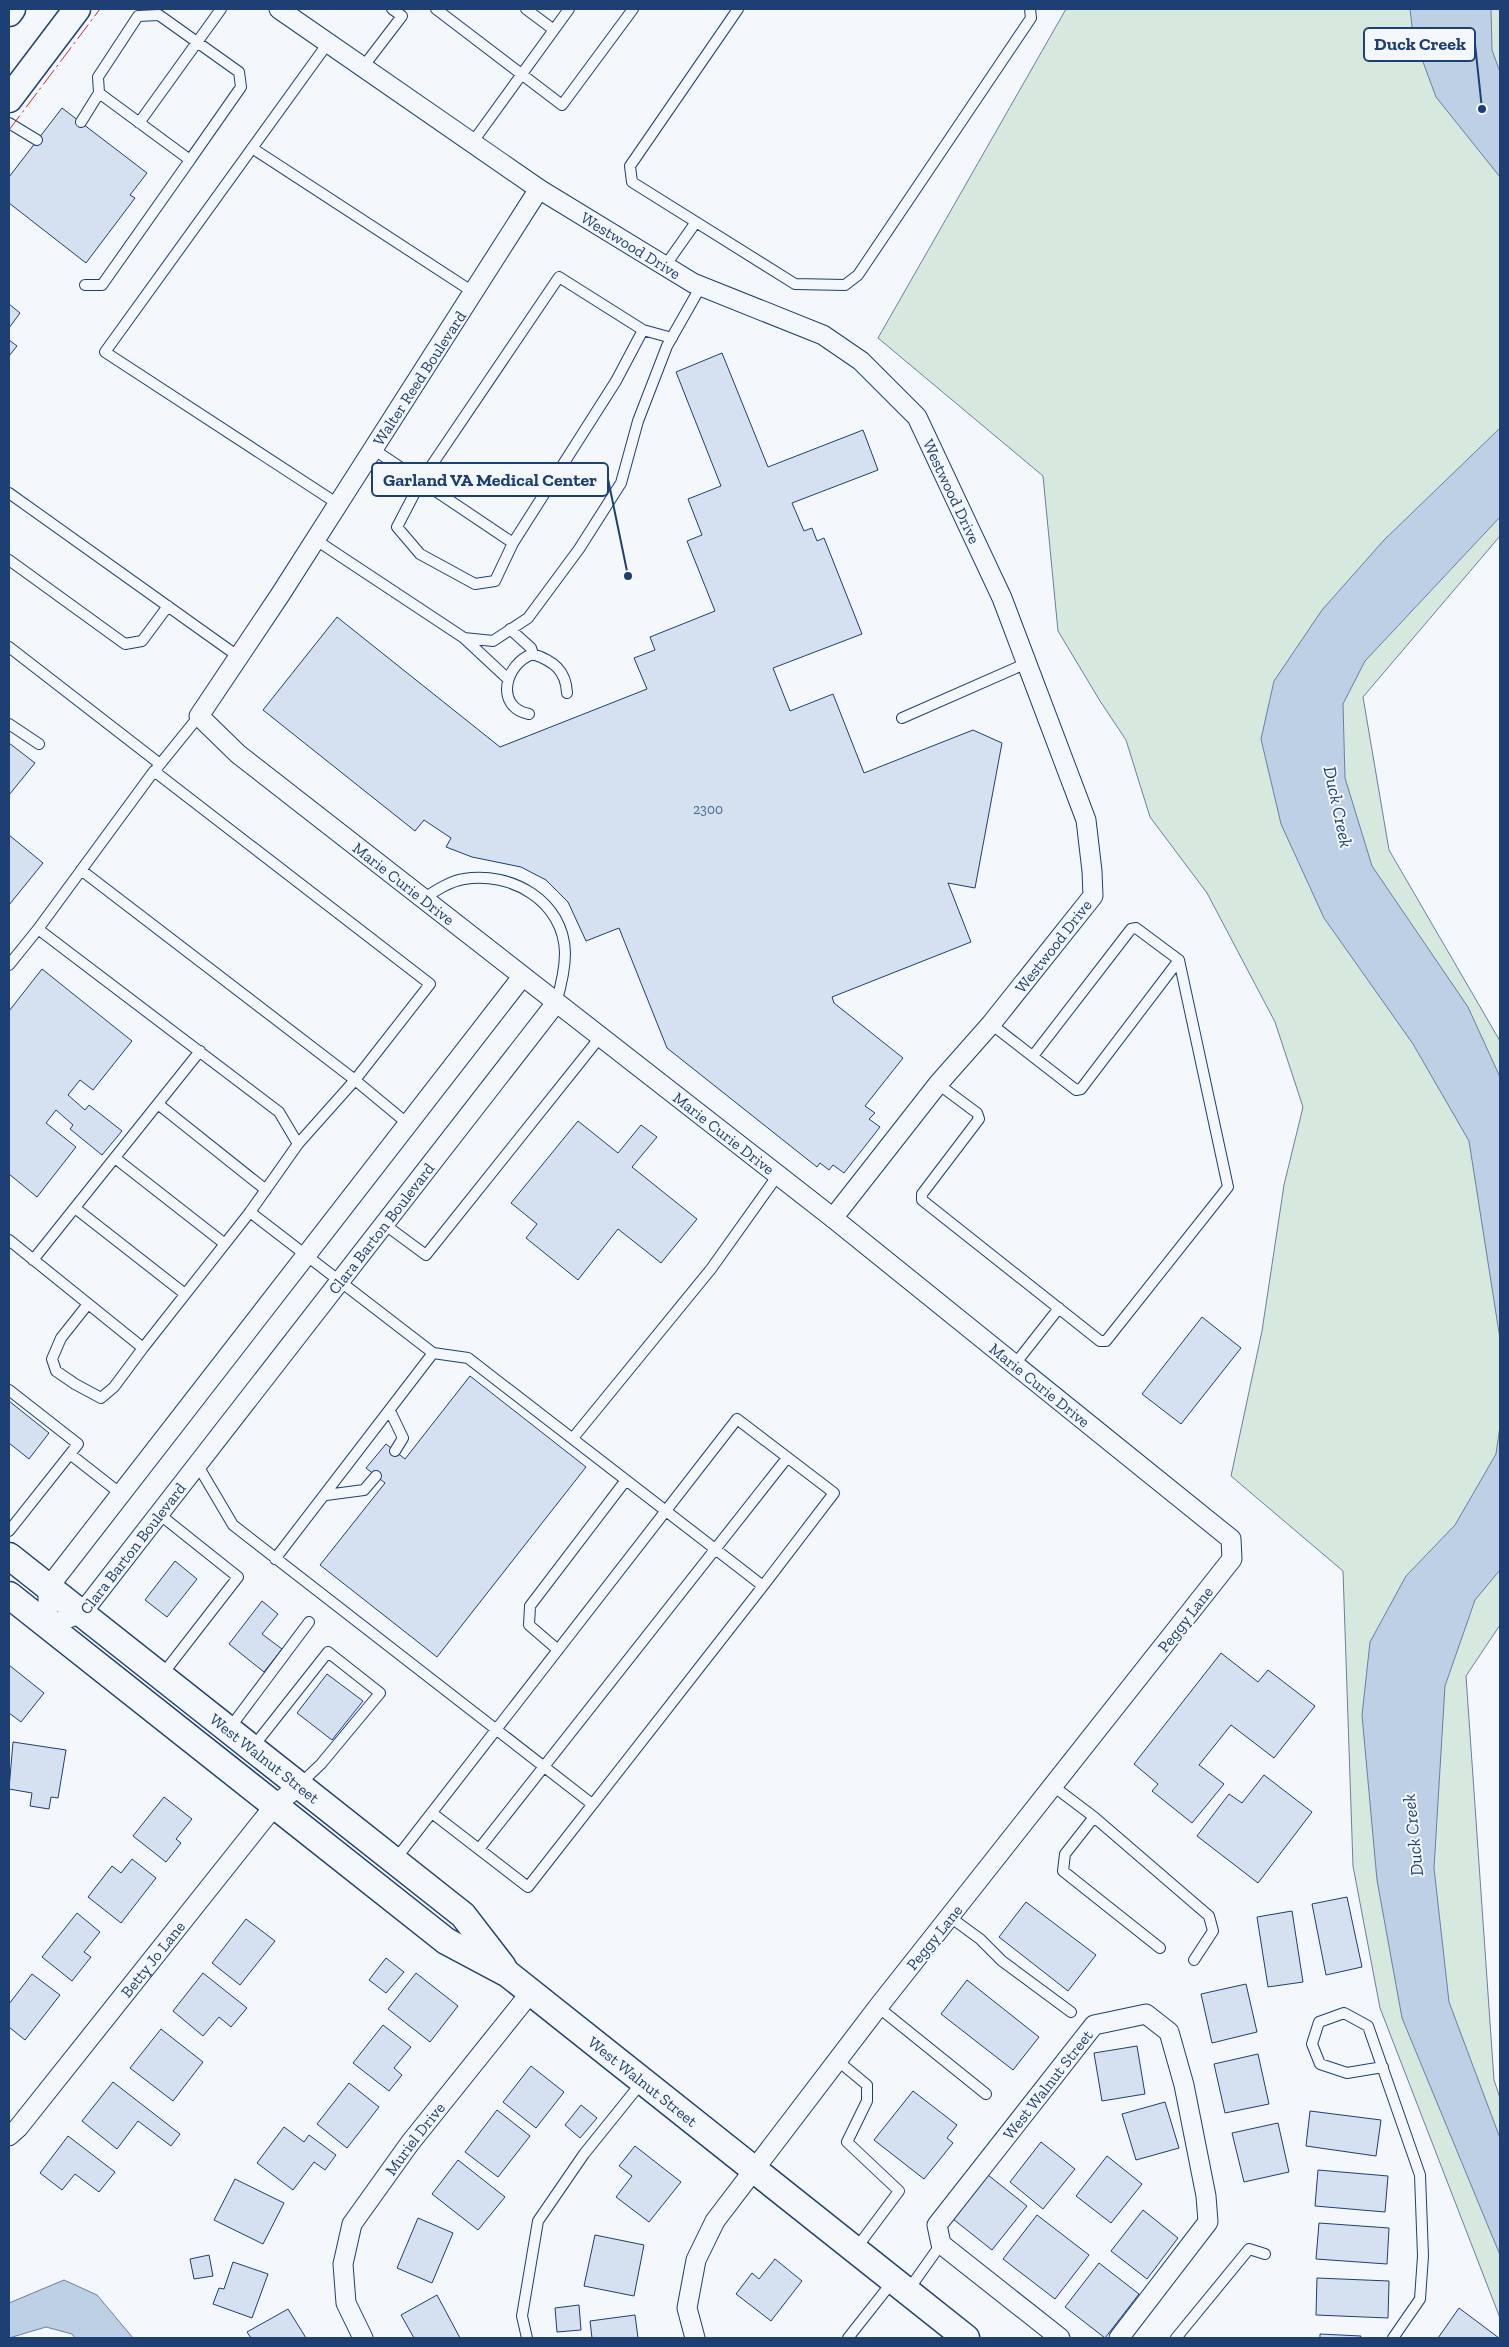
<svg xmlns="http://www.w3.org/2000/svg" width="1509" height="2347" font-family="'Zilla Slab',serif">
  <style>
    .green { fill: #d7e8df; stroke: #687fa3 }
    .water { fill: #bed0e5; stroke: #687fa3 }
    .building { fill: #d5e0f0; stroke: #1d3f73 }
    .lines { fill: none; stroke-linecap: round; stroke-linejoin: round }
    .service-casing { stroke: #1d3f73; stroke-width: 12 }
    .minor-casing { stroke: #1d3f73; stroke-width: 21 }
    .secondary-casing { stroke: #1d3f73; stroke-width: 29 }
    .service { stroke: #f4f7fb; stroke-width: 10 }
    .minor { stroke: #f4f7fb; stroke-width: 19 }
    .secondary { stroke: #f4f7fb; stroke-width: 26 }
    .power { stroke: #c62828; stroke-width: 1; stroke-dasharray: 18 4 2.5 4; stroke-linecap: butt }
    .labels { text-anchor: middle; stroke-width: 4; stroke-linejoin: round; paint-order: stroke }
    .number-label { font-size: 14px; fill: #4b6792 }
    .street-label { font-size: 16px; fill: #1d3f73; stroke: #f4f7fb }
    .water-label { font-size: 18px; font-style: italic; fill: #1d3f73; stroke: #f4f7fb }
    .leader { fill: none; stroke: #1d3f73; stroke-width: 2 }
    .callout-dot { fill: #1d3f73; stroke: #f4f7fb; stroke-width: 2 }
    .callout { fill: #f4f7fb; stroke: #1d3f73; stroke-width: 2 }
    .callout-label { font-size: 18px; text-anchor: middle; font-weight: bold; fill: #1d3f73 }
  </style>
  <rect width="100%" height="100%" fill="#f4f7fb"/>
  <!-- green -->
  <path class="green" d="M 1066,9 L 1500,9 L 1500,536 L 1363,697 L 1389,850 L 1500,1041 L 1500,1625 L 1466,1676 L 1494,2080 L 1500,2098 L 1500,2318 L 1380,2008 L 1353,1866 L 1343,1571 L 1231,1476 L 1262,1331 L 1284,1185 L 1303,1107 L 1275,1022 L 1207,893 L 1150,817 L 1126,740 L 1100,701 L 1058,631 L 1043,476 L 878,338 Z"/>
  <!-- water -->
  <path class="water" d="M 1410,9 L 1491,9 L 1492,50 L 1500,72 L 1500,177 L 1436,97 L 1413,35 Z
    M 1500,428 L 1500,517 L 1365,661 L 1343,704 L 1345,778 L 1372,866 L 1468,1007 L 1500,1077 L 1500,1339 L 1469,1141 L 1413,1044 L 1324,918 L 1281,824 L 1261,739 L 1274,681 L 1322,610 L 1384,540 Z
    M 1500,1426 L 1500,1570 L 1475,1600 L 1445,1686 L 1434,1868 L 1449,2002 L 1500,2138 L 1500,2255 L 1402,2018 L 1377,1880 L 1362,1715 L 1370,1642 L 1406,1576 L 1455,1525 L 1496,1454 Z
    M 64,2280 L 97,2295 L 133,2338 L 75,2338 L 72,2334 L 46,2327 L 9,2338 L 9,2303 Z"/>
  <!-- building -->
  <path class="building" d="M 62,108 L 147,173 L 130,195 L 135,198 L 86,263 L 9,203 L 9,177 Z
    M 9,304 L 20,313 L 9,328 Z
    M 9,340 L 17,346 L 9,356 Z
    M 722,353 L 768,467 L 863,430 L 878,470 L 792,503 L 804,531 L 812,528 L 817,541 L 824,538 L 862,634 L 773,668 L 790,711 L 833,694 L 864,773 L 973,730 L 1002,743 L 975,888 L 948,883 L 971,942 L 832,997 L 834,1003 L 903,1058 L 865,1106 L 875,1113 L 869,1119 L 880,1127 L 844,1173 L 833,1165 L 829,1170 L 820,1163 L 817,1167 L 667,1048 L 619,928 L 586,941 L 568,902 L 546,880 L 521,867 L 472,857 L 446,847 L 451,838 L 424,820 L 415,831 L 263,710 L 337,617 L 500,747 L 647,689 L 634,658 L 655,650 L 650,637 L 715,611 L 687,541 L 702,535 L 688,499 L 721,486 L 676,372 Z
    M 9,743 L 35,763 L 9,795 Z
    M 9,835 L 43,863 L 9,905 Z
    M 42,969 L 132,1041 L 93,1090 L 80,1080 L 68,1095 L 85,1110 L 89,1105 L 122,1131 L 102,1155 L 70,1129 L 73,1125 L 56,1110 L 46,1123 L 76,1147 L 37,1197 L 9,1174 L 9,1011 Z
    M 578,1121 L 618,1153 L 641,1125 L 657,1137 L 632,1167 L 697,1219 L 661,1263 L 618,1229 L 578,1280 L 526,1238 L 537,1224 L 511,1203 Z
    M 1202,1317 L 1241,1348 L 1181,1424 L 1142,1394 Z
    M 470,1376 L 586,1467 L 437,1657 L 320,1565 L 385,1483 L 366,1468 L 386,1444 L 405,1459 Z
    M 9,1401 L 49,1433 L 29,1459 L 9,1443 Z
    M 175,1561 L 197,1579 L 167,1617 L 145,1600 Z
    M 262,1601 L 278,1614 L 262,1634 L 282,1649 L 264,1672 L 229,1644 Z
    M 1221,1653 L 1258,1682 L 1268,1670 L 1315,1706 L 1274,1758 L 1231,1725 L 1199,1765 L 1224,1784 L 1192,1823 L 1152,1791 L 1158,1784 L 1134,1764 Z
    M 9,1665 L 44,1693 L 21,1722 L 9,1713 Z
    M 327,1674 L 363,1701 L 332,1740 L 297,1713 Z
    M 13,1742 L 66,1750 L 58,1798 L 51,1797 L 49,1809 L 30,1806 L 32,1793 L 9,1789 Z
    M 1264,1775 L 1312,1812 L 1258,1883 L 1197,1836 L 1229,1794 L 1242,1803 Z
    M 164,1797 L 192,1819 L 176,1839 L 181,1843 L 166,1862 L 133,1836 Z
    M 132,1859 L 156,1878 L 121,1923 L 88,1897 L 112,1866 L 121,1873 Z
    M 1347,1897 L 1362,1967 L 1326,1975 L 1312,1904 Z
    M 1026,1902 L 1096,1955 L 1068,1991 L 999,1937 Z
    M 1292,1911 L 1303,1982 L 1268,1987 L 1257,1917 Z
    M 77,1913 L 100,1932 L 84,1952 L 91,1957 L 72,1981 L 42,1957 Z
    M 246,1919 L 275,1941 L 240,1985 L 212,1963 Z
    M 386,1958 L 404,1972 L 386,1993 L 369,1980 Z
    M 203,1973 L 247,2008 L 231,2027 L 219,2017 L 203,2036 L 173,2011 Z
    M 416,1973 L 458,2006 L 430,2042 L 388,2009 Z
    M 32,1974 L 60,1995 L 25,2040 L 9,2027 L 9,2004 Z
    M 967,1980 L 1039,2037 L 1013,2070 L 941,2014 Z
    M 1246,1984 L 1257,2032 L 1212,2043 L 1201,1994 Z
    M 383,2025 L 411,2047 L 394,2068 L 402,2075 L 389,2091 L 353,2063 Z
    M 161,2029 L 203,2062 L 173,2101 L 130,2068 Z
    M 1137,2046 L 1145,2094 L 1102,2101 L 1094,2053 Z
    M 1258,2054 L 1269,2104 L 1225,2113 L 1214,2064 Z
    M 531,2066 L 564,2092 L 536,2128 L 503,2102 Z
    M 113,2082 L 180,2134 L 171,2146 L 138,2121 L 117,2149 L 82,2121 Z
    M 349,2083 L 379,2107 L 347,2148 L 317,2124 Z
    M 913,2091 L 957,2125 L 947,2138 L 953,2143 L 924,2179 L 874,2140 Z
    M 1165,2102 L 1179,2148 L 1136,2160 L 1122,2114 Z
    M 581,2105 L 597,2118 L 580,2138 L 565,2125 Z
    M 497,2110 L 530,2136 L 498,2177 L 465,2152 Z
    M 1310,2111 L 1381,2120 L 1376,2156 L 1306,2146 Z
    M 1278,2123 L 1289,2172 L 1244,2182 L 1232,2133 Z
    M 284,2127 L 304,2142 L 309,2135 L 336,2155 L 325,2170 L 314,2162 L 293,2190 L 257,2163 Z
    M 68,2136 L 115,2172 L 99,2192 L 75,2174 L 62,2190 L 40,2173 Z
    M 1041,2142 L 1075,2169 L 1043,2209 L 1010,2182 Z
    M 635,2146 L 681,2182 L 649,2222 L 616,2197 L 632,2176 L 619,2166 Z
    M 1107,2156 L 1142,2184 L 1111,2223 L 1076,2196 Z
    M 458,2160 L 505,2197 L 478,2230 L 432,2194 Z
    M 1318,2170 L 1388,2176 L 1385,2212 L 1315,2206 Z
    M 988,2175 L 1027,2206 L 992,2250 L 953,2219 Z
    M 235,2179 L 284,2203 L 263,2244 L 214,2220 Z
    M 1143,2210 L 1178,2238 L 1147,2279 L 1111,2251 Z
    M 1037,2215 L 1089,2255 L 1055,2299 L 1003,2259 Z
    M 418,2218 L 453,2233 L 432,2283 L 397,2268 Z
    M 1319,2223 L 1389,2228 L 1387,2264 L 1316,2259 Z
    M 595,2235 L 644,2245 L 634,2296 L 584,2286 Z
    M 209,2255 L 213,2276 L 194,2279 L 190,2259 Z
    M 775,2259 L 802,2281 L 771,2321 L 736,2294 L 752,2273 L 759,2279 Z
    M 233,2262 L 268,2274 L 252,2318 L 213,2304 L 219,2288 L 224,2289 Z
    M 1099,2263 L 1139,2294 L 1105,2338 L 1065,2307 Z
    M 1317,2278 L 1389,2281 L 1388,2318 L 1316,2315 Z
    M 437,2295 L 460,2338 L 414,2338 L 401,2315 Z
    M 579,2305 L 581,2330 L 557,2332 L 555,2308 Z
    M 1459,2308 L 1499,2338 L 1438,2338 Z
    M 288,2309 L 306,2338 L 251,2338 L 247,2332 Z
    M 635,2315 L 638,2338 L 592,2338 L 590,2321 Z
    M 1320,2334 L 1361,2336 L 1360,2338 L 1320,2338 Z"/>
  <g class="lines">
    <defs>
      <path id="service" d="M 436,9 L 562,105 L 633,9
        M 526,9 L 554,30
        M 738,9 L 630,166 L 632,182 L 795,284 L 845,285 L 858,275 L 1031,18 L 1030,9
        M 159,15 L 239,72 L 241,87 L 190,160 L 99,93 L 98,77 L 138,16 Z
        M 328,43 L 105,352 L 338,504
        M 363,67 L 402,16 L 392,9
        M 81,122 L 99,93
        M 9,123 L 37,140
        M 139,123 L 221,9
        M 472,143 L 569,9
        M 252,148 L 473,292
        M 665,266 L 696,222
        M 85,285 L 102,285 L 190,160
        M 373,449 L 513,543 L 616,381 L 643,330 L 672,338
        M 9,493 L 239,657
        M 316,540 L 464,638 L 493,641 L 528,618 L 579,549 L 621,483 L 638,421 L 667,346 L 701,286
        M 513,543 L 495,581 L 475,584 L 420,554 L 397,527 L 421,481 L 559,277 L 643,330
        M 9,560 L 125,644 L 142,641 L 168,606
        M 510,629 L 531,648 L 533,654
        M 464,638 L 508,679
        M 9,647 L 160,764
        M 529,714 C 494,707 505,663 533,654 C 553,661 566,670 567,693
        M 902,718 L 1027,663
        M 9,724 L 39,744
        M 157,768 L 199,716
        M 81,870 L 355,1080 L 298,1144
        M 423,899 C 435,891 450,881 464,879 C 511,871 564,901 565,953 C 565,970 561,986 556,1003
        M 38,929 L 154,771 L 430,984 L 355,1080 L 408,1124
        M 9,965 L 38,929 L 279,1112 L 298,1144 L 250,1212 L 143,1348 L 9,1240
        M 991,1024 L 1076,1090 L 1081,1089 L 1179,960 L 1136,928 L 1131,929 L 1033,1056
        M 938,1084 L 977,1113 L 979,1119 L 922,1194 L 922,1200 L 1100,1341 L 1106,1341 L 1228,1187 L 1179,960
        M 158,1104 L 266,1190
        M 115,1158 L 225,1244
        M 75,1208 L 185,1294
        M 250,1212 L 433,1353 L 468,1358 L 763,1586 L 528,1887 L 432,1813
        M 384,1224 L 426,1255 L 601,1036
        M 33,1260 L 200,1051
        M 88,1304 L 61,1338 L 52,1359 L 56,1371 L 75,1384 L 101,1398 L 114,1387 L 143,1348
        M 1015,1364 L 1059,1308
        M 9,1390 L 78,1444 L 9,1531
        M 390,1411 L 403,1438 L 395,1451
        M 573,1438 L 711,1269 L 778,1175
        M 70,1454 L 121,1494
        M 197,1464 L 233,1525 L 592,1804
        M 326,1495 L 364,1490 L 376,1476
        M 159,1514 L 238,1577 L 162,1675
        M 275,1559 L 433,1353
        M 558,1650 L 529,1625 L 530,1606 L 626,1480
        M 229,1729 L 309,1622
        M 253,1747 L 328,1652 L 380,1693 L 321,1764 L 300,1784
        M 1053,1786 L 1094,1817 L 1065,1854 L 1063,1871 L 1160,1948
        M 1094,1817 L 1209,1916 L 1213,1931 L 1194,1960
        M 479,1849 L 787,1458
        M 395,1860 L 737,1419 L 834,1493 L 763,1586
        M 950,1917 L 980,1939 L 1002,1961 L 1071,2012
        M 878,2007 L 986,2094
        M 838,2061 L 867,2085 L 867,2101 L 847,2142 L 899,2191 L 855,2250
        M 1383,2067 L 1347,2073 L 1320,2064 L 1312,2044 L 1319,2022 L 1344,2013 L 1368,2026 L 1420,2175 L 1423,2256 L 1420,2299 L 1393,2338
        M 907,2292 L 941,2244
        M 527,2338 L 522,2316 L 538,2221 L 584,2154 L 642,2082
        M 848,2338 L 893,2281
        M 1176,2338 L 1249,2249 L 1265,2254"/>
      <g id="minor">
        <path id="s1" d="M 279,9 L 539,189 L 693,283 L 823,335 L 861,361 L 917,417 L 1002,598 L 1086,820 L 1092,871 L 1093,896 L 991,1024 L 938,1084 L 833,1218"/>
        <path id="s2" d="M 539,189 L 280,595 L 199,716 L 238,754 L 833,1218 L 1231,1539 L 1232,1559 L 878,2007 L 715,2221 L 696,2260 L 687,2308 L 695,2338"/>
        <path id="s3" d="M 522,977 L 48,1588 L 48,1626 L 82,1613 L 556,1003"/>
        <path id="s4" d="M 9,2136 L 18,2128 L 275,1805 L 299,1786"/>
        <path id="s5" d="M 363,2338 L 346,2303 L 343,2264 L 352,2224 L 410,2143 L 531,1992"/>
        <path id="s6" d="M 1060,2338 L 941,2244 L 937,2225 L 1094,2025 L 1146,2014 L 1169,2032 L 1184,2085 L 1206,2196 L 1208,2222 L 1119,2338"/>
      </g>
      <g id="secondary">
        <path d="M 9,13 L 12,9"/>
        <path d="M 9,99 L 77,9"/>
        <path id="s7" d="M 9,1556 L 463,1915 L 503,1967"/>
        <path id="s8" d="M 9,1595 L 446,1941 L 508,1974 L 966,2338"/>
      </g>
    </defs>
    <!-- service casing -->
    <use href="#service" class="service-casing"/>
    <!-- minor casing -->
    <use href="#minor" class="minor-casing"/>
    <!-- secondary casing -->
    <use href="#secondary" class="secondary-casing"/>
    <!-- service -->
    <use href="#service" class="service"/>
    <!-- minor -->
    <use href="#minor" class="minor"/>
    <!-- secondary -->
    <use href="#secondary" class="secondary"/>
    <!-- power -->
    <path class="power" d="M 9,130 L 100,9"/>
  </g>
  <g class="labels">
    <!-- number labels -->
    <g class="number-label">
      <text x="708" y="814">2300</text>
    </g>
    <!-- street labels -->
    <g class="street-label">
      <text dy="6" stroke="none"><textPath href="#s1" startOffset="424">Westwood Drive</textPath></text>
      <text transform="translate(419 378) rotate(-57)" y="6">Walter Reed Boulevard</text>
      <text dy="6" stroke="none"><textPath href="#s1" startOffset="844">Westwood Drive</textPath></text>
      <text dy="6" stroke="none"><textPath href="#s2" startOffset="892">Marie Curie Drive</textPath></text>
      <text transform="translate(1053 946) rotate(-52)" y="6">Westwood Drive</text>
      <text dy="6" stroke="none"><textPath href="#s2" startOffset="1298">Marie Curie Drive</textPath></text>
      <text dy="6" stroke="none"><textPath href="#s3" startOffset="1335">Clara Barton Boulevard</textPath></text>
      <text dy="6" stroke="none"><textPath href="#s2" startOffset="1702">Marie Curie Drive</textPath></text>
      <text dy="6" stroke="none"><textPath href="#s3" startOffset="930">Clara Barton Boulevard</textPath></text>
      <text transform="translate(1185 1619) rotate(-52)" y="6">Peggy Lane</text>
      <text dy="6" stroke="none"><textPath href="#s7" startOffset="326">West Walnut Street</textPath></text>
      <text transform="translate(934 1937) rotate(-51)" y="6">Peggy Lane</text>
      <text dy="6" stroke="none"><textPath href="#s4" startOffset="228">Betty Jo Lane</textPath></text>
      <text dy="6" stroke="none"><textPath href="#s8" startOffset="800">West Walnut Street</textPath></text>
      <text dy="6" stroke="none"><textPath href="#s6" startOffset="350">West Walnut Street</textPath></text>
      <text dy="6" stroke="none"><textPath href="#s5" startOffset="225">Muriel Drive</textPath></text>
    </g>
    <!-- water labels -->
    <g class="water-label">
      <text transform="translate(1338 807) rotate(78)" y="6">Duck Creek</text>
      <text transform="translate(1413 1835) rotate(-96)" y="6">Duck Creek</text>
    </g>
  </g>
  <!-- callouts -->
  <path class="leader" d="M1482 109L1475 44M628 576L608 479"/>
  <g class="callout-dot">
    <circle cx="1482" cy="109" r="5"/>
    <circle cx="628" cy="576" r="5"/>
  </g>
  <g class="callout">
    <rect x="1364" y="28" width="111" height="33" rx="5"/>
    <rect x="372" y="463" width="236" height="33" rx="5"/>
  </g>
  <g class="callout-label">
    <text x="1420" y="50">Duck Creek</text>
    <text x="490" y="486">Garland VA Medical Center</text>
  </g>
  <!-- border -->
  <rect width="1509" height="2347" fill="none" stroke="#1d3f73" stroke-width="20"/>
</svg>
